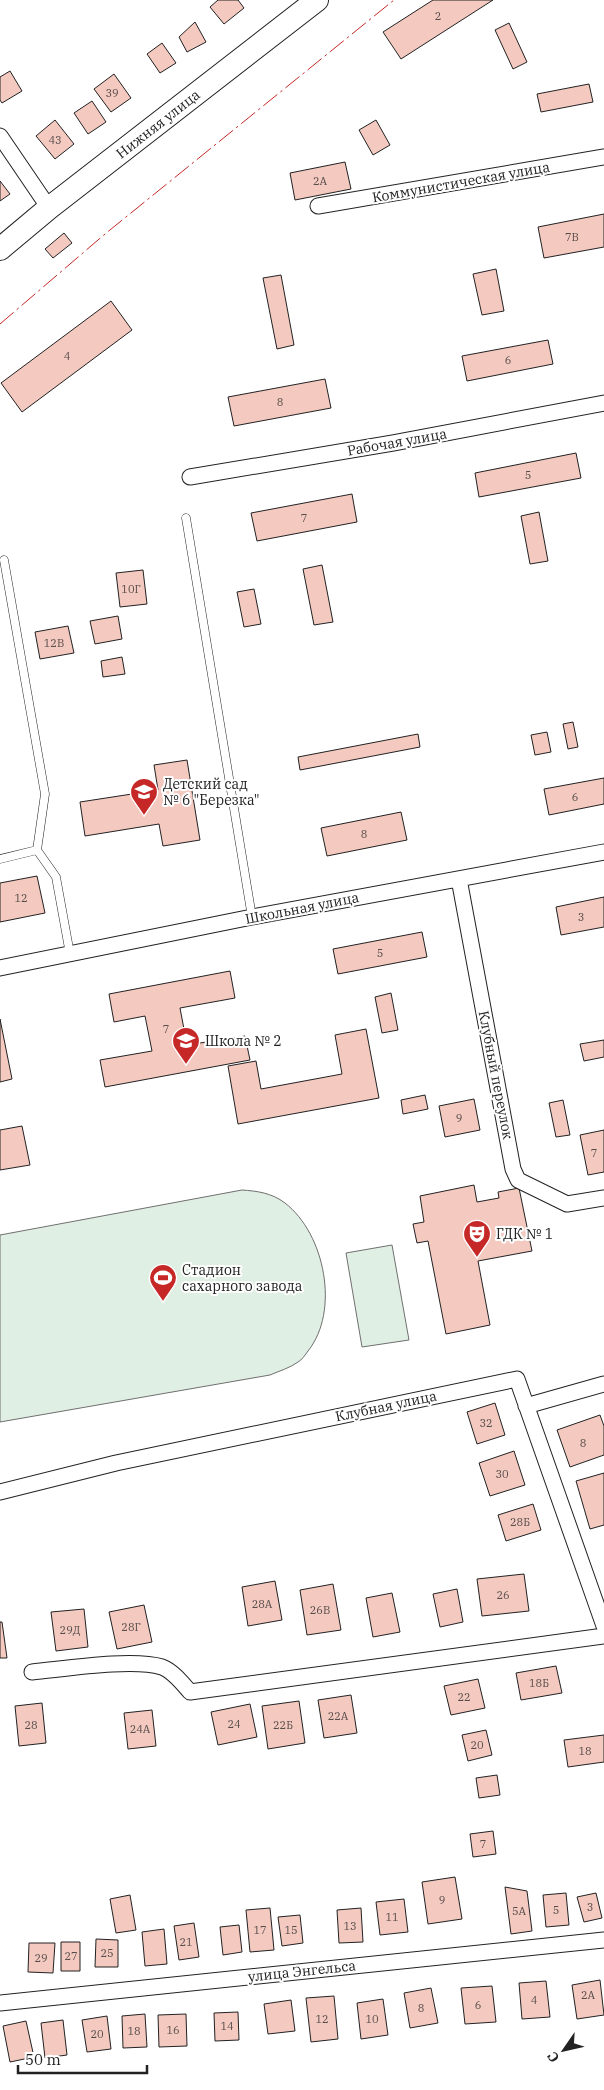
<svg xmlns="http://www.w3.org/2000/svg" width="604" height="2090" font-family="'IBM Plex Serif',serif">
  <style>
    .green { fill: #e0efe3; stroke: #6f6f6f }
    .building { fill: #f3c9c0; stroke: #222 }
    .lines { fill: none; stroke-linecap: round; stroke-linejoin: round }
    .lane-casing { stroke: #222; stroke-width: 9 }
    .street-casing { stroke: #222; stroke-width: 17 }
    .secondary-casing { stroke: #222; stroke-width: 24 }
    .lane { stroke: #fff; stroke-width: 8 }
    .street { stroke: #fff; stroke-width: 15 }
    .secondary { stroke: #fff; stroke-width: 22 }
    .power { stroke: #c62828; stroke-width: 1; stroke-dasharray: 18 4 2.5 4; stroke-linecap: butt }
    .labels { text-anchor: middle; stroke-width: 4; stroke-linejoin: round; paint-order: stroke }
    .number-label { font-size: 11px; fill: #564c4a }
    .street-label { font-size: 14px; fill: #222; stroke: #fff }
    .poi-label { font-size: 14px; fill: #222; stroke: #fff; text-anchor: start }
  </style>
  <rect width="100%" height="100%" fill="#fff"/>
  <!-- green -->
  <path class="green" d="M 242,1190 C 257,1191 272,1193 285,1203 C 325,1234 340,1311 308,1351 C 305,1355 302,1360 298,1362 C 290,1368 279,1371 270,1375 L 0,1422 L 0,1235 Z
    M 392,1245 L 409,1340 L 362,1347 L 346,1253 Z"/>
  <!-- building -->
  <path class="building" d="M 218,0 L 238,0 L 244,8 L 224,24 L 210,7 Z
    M 433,0 L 493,0 L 401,59 L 383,32 Z
    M 195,22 L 206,42 L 187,52 L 179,37 Z
    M 509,23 L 527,62 L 513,69 L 495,30 Z
    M 162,43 L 176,63 L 160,73 L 147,54 Z
    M 10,71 L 22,91 L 2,103 L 0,100 L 0,77 Z
    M 114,74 L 131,98 L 111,112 L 94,89 Z
    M 589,84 L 593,102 L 541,112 L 537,94 Z
    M 92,101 L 106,122 L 88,134 L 74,113 Z
    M 55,120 L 74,144 L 55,159 L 36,136 Z
    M 376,120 L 390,145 L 373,155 L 359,130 Z
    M 345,162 L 351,189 L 295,200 L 290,173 Z
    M 0,181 L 10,194 L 0,201 Z
    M 604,214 L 604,247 L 544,258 L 538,227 Z
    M 64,233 L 72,243 L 53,258 L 45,249 Z
    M 496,269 L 504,311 L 482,315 L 473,274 Z
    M 281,275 L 294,345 L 277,349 L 263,278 Z
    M 111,301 L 132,330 L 22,412 L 1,383 Z
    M 548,340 L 553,364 L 467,381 L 462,356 Z
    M 325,379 L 331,408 L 234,426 L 228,397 Z
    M 576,453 L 581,478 L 479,497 L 475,473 Z
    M 352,494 L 357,522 L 257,541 L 251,513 Z
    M 539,512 L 548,561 L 530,564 L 521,516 Z
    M 322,565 L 333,622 L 314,625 L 303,569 Z
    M 143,570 L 147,604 L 120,607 L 116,573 Z
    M 254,589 L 261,624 L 244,627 L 237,592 Z
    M 118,616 L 122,639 L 95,644 L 90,621 Z
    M 68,626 L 74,653 L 40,659 L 35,632 Z
    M 122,657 L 125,674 L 103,677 L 101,661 Z
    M 573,722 L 578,747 L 568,749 L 563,724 Z
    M 547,732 L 551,752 L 535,755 L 531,735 Z
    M 418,734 L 420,747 L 300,770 L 298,757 Z
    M 187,760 L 200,840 L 163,846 L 159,824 L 85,836 L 80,802 L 158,790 L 154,765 Z
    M 604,778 L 604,804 L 549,815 L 544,789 Z
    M 401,812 L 407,840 L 327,856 L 321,828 Z
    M 37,876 L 45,913 L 0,922 L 0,883 Z
    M 604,897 L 604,927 L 561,935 L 556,907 Z
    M 422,932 L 427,957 L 338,974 L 333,949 Z
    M 230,971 L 235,998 L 180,1008 L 187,1045 L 245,1036 L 250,1060 L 105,1087 L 100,1060 L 152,1051 L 145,1016 L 114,1022 L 109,994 Z
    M 391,993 L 398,1030 L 382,1033 L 375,997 Z
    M 0,1019 L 12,1079 L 0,1082 Z
    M 366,1029 L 379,1098 L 238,1124 L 228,1066 L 256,1061 L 261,1089 L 342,1074 L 335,1035 Z
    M 604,1040 L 604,1057 L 584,1061 L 580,1044 Z
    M 425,1095 L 428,1109 L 403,1114 L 401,1100 Z
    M 474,1099 L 480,1130 L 445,1137 L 439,1106 Z
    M 563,1100 L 570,1135 L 556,1137 L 549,1103 Z
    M 22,1126 L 30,1165 L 0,1170 L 0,1130 Z
    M 604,1130 L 604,1172 L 588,1175 L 580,1135 Z
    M 474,1185 L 477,1202 L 499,1198 L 498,1192 L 519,1188 L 532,1251 L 478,1261 L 490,1325 L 446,1334 L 428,1241 L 417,1243 L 413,1224 L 424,1222 L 420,1196 Z
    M 495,1403 L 505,1435 L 477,1444 L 467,1412 Z
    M 600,1415 L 604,1426 L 604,1455 L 570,1467 L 557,1430 Z
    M 514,1451 L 525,1485 L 490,1496 L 479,1463 Z
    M 604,1473 L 604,1525 L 590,1529 L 576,1481 Z
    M 533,1504 L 541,1530 L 506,1541 L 498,1515 Z
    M 524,1574 L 529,1611 L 482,1616 L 477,1579 Z
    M 275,1581 L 282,1620 L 248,1626 L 242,1587 Z
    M 333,1584 L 341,1630 L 307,1635 L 300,1590 Z
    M 457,1589 L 463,1622 L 440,1627 L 433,1594 Z
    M 392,1593 L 400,1632 L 373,1637 L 366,1598 Z
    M 144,1605 L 152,1642 L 117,1649 L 109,1612 Z
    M 84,1609 L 88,1647 L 56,1651 L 51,1612 Z
    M 0,1622 L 2,1622 L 7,1658 L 0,1658 Z
    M 556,1666 L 562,1693 L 521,1700 L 516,1673 Z
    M 478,1679 L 485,1708 L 451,1715 L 444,1686 Z
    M 351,1695 L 357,1733 L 324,1738 L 318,1700 Z
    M 299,1701 L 305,1743 L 268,1749 L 262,1706 Z
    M 42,1703 L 46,1743 L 19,1746 L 15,1706 Z
    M 250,1704 L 257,1737 L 218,1745 L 211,1712 Z
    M 152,1710 L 156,1746 L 128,1749 L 124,1713 Z
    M 486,1730 L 492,1755 L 468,1761 L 462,1735 Z
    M 604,1735 L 604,1762 L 568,1767 L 564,1740 Z
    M 497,1775 L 500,1795 L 479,1798 L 476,1778 Z
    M 493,1831 L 496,1854 L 473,1857 L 470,1834 Z
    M 455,1877 L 462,1919 L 428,1924 L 422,1882 Z
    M 505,1887 L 527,1891 L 532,1931 L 511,1934 Z
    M 566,1893 L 569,1925 L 546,1927 L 543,1895 Z
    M 596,1893 L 602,1918 L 584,1922 L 577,1897 Z
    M 130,1895 L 136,1930 L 116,1933 L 110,1899 Z
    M 404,1899 L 408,1932 L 380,1935 L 376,1902 Z
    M 270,1908 L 274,1950 L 250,1952 L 246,1910 Z
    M 361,1908 L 363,1942 L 339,1943 L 337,1910 Z
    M 300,1915 L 303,1943 L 282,1946 L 278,1917 Z
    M 194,1923 L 199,1957 L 179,1960 L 174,1926 Z
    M 239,1925 L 242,1952 L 223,1955 L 220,1927 Z
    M 164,1929 L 167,1964 L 145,1966 L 142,1932 Z
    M 96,1939 L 118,1940 L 118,1967 L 95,1967 Z
    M 61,1942 L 80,1942 L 80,1971 L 61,1971 Z
    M 29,1943 L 55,1943 L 53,1973 L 28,1972 Z
    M 600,1980 L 604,2015 L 577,2019 L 572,1985 Z
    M 546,1981 L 550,2017 L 522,2019 L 519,1983 Z
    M 492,1986 L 496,2022 L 465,2024 L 461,1988 Z
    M 431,1988 L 438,2023 L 410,2028 L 404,1993 Z
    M 334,1996 L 338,2039 L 311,2042 L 306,1998 Z
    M 383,1999 L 388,2035 L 361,2039 L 357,2003 Z
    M 291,2000 L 295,2031 L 268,2034 L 264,2004 Z
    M 238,2012 L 239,2040 L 215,2041 L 214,2013 Z
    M 145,2014 L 147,2047 L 123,2048 L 122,2016 Z
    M 186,2014 L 187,2046 L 159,2047 L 158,2015 Z
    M 107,2016 L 111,2049 L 87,2052 L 82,2020 Z
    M 63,2020 L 67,2055 L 45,2058 L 41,2023 Z
    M 26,2021 L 34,2057 L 10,2062 L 3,2026 Z"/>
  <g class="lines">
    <defs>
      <path id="lane" d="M 186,518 L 252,917
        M 37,850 L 56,877 L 70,954
        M 0,859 L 37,850 L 45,794 L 4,560"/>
      <path id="street" d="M 0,136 L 49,208
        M 318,206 L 604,157
        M 190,477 L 393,443 L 604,403
        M 459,879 L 513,1169 L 518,1180 L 567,1204 L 604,1198
        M 0,968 L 252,917 L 604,852
        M 526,1406 L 604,1384
        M 0,1492 L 116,1463 L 517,1379 L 604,1626
        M 32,1672 C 64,1669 132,1658 162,1667 C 173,1671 183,1684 190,1692 L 604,1636
        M 0,2003 L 604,1940"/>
      <path id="secondary" d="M 0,249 L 49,208 L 317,0"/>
    </defs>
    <!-- lane casing -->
    <use href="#lane" class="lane-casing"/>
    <!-- street casing -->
    <use href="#street" class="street-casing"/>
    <!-- secondary casing -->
    <use href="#secondary" class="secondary-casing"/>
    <!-- lane -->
    <use href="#lane" class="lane"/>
    <!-- street -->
    <use href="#street" class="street"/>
    <!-- secondary -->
    <use href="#secondary" class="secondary"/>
    <!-- power -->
    <path class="power" d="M 0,324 L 105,234 L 394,0"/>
  </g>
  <!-- icons -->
  <defs>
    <symbol id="school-pin" viewBox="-11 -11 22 30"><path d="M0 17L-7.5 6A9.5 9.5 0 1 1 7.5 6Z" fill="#c62828" stroke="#fff"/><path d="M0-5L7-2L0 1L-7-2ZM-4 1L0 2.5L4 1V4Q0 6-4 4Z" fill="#fff"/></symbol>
    <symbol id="theatre-pin" viewBox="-11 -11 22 30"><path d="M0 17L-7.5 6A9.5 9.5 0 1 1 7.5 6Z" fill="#c62828" stroke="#fff"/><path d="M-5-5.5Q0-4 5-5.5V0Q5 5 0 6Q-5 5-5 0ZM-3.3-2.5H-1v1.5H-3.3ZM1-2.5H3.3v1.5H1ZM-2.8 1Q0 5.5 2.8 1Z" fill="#fff"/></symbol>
    <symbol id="stadium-pin" viewBox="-11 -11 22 30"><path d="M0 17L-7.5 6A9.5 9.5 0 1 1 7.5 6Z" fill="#c62828" stroke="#fff"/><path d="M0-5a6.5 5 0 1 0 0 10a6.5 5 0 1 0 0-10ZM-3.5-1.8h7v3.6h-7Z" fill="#fff"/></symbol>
  </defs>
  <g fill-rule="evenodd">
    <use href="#school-pin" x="128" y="776" width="32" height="43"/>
    <use href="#school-pin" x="170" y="1025" width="32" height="43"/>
    <use href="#theatre-pin" x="461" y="1218" width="32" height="43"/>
    <use href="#stadium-pin" x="147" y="1262" width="32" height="43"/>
  </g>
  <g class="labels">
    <!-- number labels -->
    <g class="number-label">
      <text x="438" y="20">2</text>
      <text x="112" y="97">39</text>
      <text x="55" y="144">43</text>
      <text x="320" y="185">2А</text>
      <text x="572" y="241">7В</text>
      <text x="67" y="360">4</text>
      <text x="508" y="364">6</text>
      <text x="280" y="406">8</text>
      <text x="528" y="479">5</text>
      <text x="304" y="522">7</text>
      <text x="131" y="593">10Г</text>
      <text x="54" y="647">12В</text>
      <text x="575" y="801">6</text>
      <text x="364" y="838">8</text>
      <text x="21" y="902">12</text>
      <text x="581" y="921">3</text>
      <text x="380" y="957">5</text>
      <text x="166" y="1033">7</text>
      <text x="459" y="1122">9</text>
      <text x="594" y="1157">7</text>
      <text x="486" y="1427">32</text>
      <text x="583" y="1447">8</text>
      <text x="502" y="1478">30</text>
      <text x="520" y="1526">28Б</text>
      <text x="503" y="1599">26</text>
      <text x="262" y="1608">28А</text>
      <text x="320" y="1614">26В</text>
      <text x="131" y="1631">28Г</text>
      <text x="70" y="1634">29Д</text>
      <text x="539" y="1687">18Б</text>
      <text x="464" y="1701">22</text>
      <text x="338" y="1720">22А</text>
      <text x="234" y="1728">24</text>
      <text x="31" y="1729">28</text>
      <text x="283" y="1729">22Б</text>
      <text x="140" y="1733">24А</text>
      <text x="477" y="1749">20</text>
      <text x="585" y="1755">18</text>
      <text x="483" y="1848">7</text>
      <text x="442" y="1904">9</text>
      <text x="590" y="1911">3</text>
      <text x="556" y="1914">5</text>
      <text x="519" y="1915">5А</text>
      <text x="392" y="1921">11</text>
      <text x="350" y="1930">13</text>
      <text x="260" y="1934">17</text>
      <text x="291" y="1934">15</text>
      <text x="186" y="1946">21</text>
      <text x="107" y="1957">25</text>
      <text x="71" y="1960">27</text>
      <text x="41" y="1962">29</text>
      <text x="588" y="1999">2А</text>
      <text x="534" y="2004">4</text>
      <text x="478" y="2009">6</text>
      <text x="421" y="2012">8</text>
      <text x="322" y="2023">12</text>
      <text x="372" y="2023">10</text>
      <text x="227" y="2030">14</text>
      <text x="173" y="2034">16</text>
      <text x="134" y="2035">18</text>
      <text x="97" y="2038">20</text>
    </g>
    <!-- street labels -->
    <g class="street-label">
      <text transform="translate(158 124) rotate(-38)" y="5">Нижняя улица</text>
      <text transform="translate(461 182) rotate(-10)" y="5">Коммунистическая улица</text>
      <text transform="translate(397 442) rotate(-10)" y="5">Рабочая улица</text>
      <text transform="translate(302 908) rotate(-11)" y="5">Школьная улица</text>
      <text transform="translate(496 1075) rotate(79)" y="5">Клубный переулок</text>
      <text transform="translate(386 1406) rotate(-12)" y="5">Клубная улица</text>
      <text transform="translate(302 1971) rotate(-6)" y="5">улица Энгельса</text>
    </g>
    <!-- poi labels -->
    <g class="poi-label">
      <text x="163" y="789">Детский сад<tspan x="163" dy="16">№ 6 "Березка"</tspan></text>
      <text x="205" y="1046">Школа № 2</text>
      <text x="496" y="1239">ГДК № 1</text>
      <text x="182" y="1275">Стадион<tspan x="182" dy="16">сахарного завода</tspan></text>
    </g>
  </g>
  <!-- north arrow -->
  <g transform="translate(564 2050) rotate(236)" stroke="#ffffff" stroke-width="4" paint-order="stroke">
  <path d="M0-4L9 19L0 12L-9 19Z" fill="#222222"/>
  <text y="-8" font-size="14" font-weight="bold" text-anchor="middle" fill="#222222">С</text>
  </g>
  <!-- scale -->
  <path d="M18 2065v8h129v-8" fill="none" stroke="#222222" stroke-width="2.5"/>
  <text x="25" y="2065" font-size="15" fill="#222222" stroke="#ffffff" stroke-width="4" paint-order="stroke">50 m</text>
</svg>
